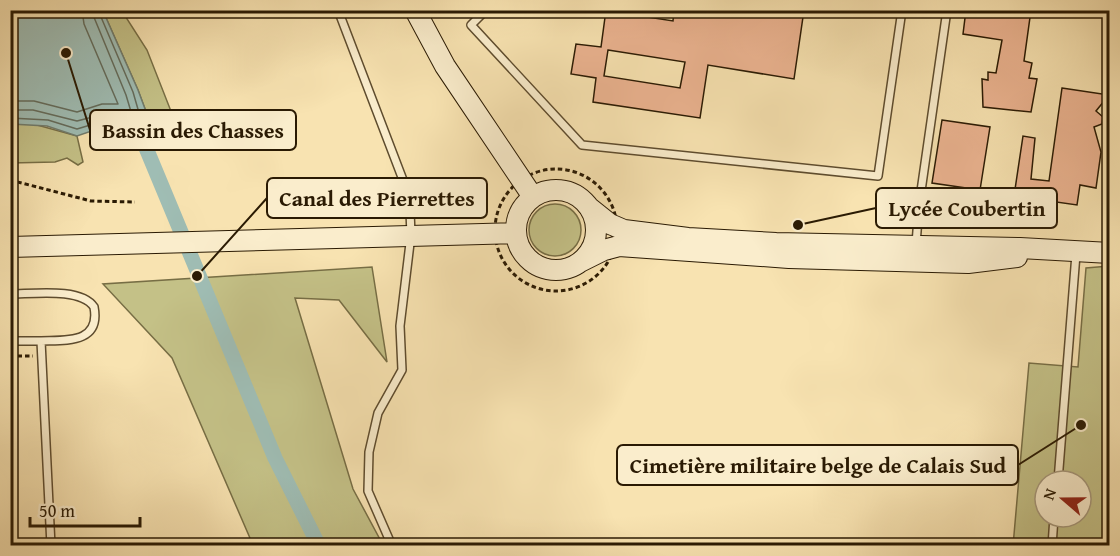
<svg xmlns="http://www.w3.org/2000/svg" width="1120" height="556" font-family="'Gentium Book Plus',serif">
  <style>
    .green { fill: #c4c187; stroke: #776e45; stroke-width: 1.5; fill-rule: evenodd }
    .water { fill: #9fbdb4; stroke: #707c6d; stroke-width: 1.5 }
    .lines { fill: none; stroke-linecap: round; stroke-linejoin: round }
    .shore { stroke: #646c5c; stroke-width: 1.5 }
    .canal { stroke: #9fbdb4; stroke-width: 15 }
    .building { fill: #ebb390; stroke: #2a1a03; stroke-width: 1.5; fill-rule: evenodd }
    .lane-casing { stroke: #5e4c2e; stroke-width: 10 }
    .secondary-casing { stroke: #2a1a03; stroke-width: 22 }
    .path { stroke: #2a1a03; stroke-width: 3; stroke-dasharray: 4.5 3; stroke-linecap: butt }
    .lane { stroke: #faedcc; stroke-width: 7 }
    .secondary { stroke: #faedcc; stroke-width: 20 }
    .leader { fill: none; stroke: #2a1a03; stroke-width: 2 }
    .callout-dot { fill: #2a1a03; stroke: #faedcc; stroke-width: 2 }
    .callout { fill: #faedcc; stroke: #2a1a03; stroke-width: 2 }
    .callout-label { font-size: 22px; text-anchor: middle; font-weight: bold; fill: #2a1a03 }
  </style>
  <rect width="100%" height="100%" fill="#f8e3b1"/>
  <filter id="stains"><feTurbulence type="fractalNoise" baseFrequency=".00333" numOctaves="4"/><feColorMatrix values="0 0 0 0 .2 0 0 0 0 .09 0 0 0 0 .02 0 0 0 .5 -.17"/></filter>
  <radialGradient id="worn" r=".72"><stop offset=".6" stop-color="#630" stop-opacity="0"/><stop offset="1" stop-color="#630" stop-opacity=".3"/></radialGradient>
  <!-- green -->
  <path class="green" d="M 103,11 L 122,11 L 147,50 L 176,124 L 154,133 L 138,90 Z
    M 30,123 L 77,136 L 83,162 L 78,165 L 67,158 L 55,162 L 11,163 L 10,124 Z
    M529 230a26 26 0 1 1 52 0a26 26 0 1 1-52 0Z
    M 1109,266 L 1109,545 L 1013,546 L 1029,363 L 1078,367 L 1086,268 ZM 1045,481 L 1081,481 L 1081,517 L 1045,517 Z
    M 372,267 L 387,362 L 339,300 L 295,298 L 353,489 L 383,545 L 253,545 L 172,358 L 103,284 Z
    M 10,389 L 14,545 L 14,546 L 10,545 Z"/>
  <!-- water -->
  <path class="water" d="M 10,11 L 103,11 L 138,90 L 154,133 L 124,146 L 106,126 L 77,136 L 47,126 L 11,124 Z"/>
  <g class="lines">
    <!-- shore -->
    <path class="shore" d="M 10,101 L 34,101 L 77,112 L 102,104 L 118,104 L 84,24 L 82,10
      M 10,110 L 33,110 L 77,121 L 108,113 L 116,116 L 127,128 L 135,125 L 126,95 L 91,10
      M 10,118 L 48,120 L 77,129 L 107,120 L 126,138 L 144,130 L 133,92 L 98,10"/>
    <!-- canal -->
    <path class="canal" d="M 134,119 L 275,458 L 319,546"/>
  </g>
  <!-- building -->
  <path class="building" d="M 606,10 L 622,10 L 622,13 L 673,21 L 674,10 L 804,10 L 794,79 L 708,65 L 700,118 L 593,102 L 596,78 L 571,74 L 576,44 L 601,47 ZM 608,50 L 685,62 L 680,88 L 604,76 Z
    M 966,10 L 1031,10 L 1024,61 L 1032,63 L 1029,78 L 1037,79 L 1031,112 L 983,107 L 982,79 L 988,80 L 988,72 L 996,73 L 1002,40 L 963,34 Z
    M 1062,88 L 1109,95 L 1096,111 L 1103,117 L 1102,124 L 1094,127 L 1101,152 L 1096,188 L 1080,185 L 1077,205 L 1014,196 L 1023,136 L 1035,138 L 1031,179 L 1049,181 Z
    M 942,120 L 990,127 L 980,190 L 932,183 Z"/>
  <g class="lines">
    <defs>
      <path id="lane" d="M 338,10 L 403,180 L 410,211 L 411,235 L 400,326 L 402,370 L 378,413 L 369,452 L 368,491 L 392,546
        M 486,10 L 471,25 L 582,145 L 878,176 L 902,10
        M 916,244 L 919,205 L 947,10
        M 10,294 C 32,294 81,287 94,307 C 101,344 65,340 41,341
        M 10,341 L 41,341 L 51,546
        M 1058,481 L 1076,254
        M 1052,546 L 1054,517"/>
      <path id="secondary" d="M 415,10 L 445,66 L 533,197
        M516 230a40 40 0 1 1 80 0a40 40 0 1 1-80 0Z
        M 590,208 L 610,224 L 624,230 L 688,238 L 776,243 L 1020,248 L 1110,253
        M 10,247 L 516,233
        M 580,262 L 604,250 L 619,246 L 789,258 L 968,263 L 1017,257"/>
    </defs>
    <!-- lane casing -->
    <use href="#lane" class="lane-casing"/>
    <!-- secondary casing -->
    <use href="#secondary" class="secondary-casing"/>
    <!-- path -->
    <path class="path" d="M495 230a61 61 0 1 1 122 0a61 61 0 1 1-122 0Z
      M 10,180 L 91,201 L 135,202
      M 10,356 L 33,356"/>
    <!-- lane -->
    <use href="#lane" class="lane"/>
    <!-- secondary -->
    <use href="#secondary" class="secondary"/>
  </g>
  <!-- callouts -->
  <path class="leader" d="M66 53L90 130M197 276L267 198M798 225L876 208M1081 425L1018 465"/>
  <g class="callout-dot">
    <circle cx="66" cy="53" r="6"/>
    <circle cx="197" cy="276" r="6"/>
    <circle cx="798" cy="225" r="6"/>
    <circle cx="1081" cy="425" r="6"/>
  </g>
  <g class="callout">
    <rect x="90" y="110" width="206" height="40" rx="6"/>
    <rect x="267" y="178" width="220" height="40" rx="6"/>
    <rect x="876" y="188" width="181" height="40" rx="6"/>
    <rect x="617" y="445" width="401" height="40" rx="6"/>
  </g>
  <g class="callout-label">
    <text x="193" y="138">Bassin des Chasses</text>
    <text x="377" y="206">Canal des Pierrettes</text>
    <text x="967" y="216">Lycée Coubertin</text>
    <text x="818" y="473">Cimetière militaire belge de Calais Sud</text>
  </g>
  <!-- margin -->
  <rect width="1120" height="556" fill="none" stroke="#f8e3b1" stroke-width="36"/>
  <rect x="12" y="12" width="1096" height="532" fill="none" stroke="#2a1a03" stroke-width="3"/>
  <rect x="18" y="18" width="1084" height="520" fill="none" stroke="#2a1a03" stroke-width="1.5"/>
  <!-- north arrow -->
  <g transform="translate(1063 499) rotate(290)"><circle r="28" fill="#faedcc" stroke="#a7997c" stroke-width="1.5"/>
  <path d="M0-4.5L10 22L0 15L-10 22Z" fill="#8f2418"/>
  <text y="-9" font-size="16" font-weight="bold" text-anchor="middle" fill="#2a1a03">N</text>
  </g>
  <!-- scale -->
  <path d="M30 517v9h110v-9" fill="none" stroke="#2a1a03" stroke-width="3"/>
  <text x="39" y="517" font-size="18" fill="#2a1a03" stroke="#faedcc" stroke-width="4.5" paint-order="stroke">50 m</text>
  <rect width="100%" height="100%" filter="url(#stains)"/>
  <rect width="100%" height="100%" fill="url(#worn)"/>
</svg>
